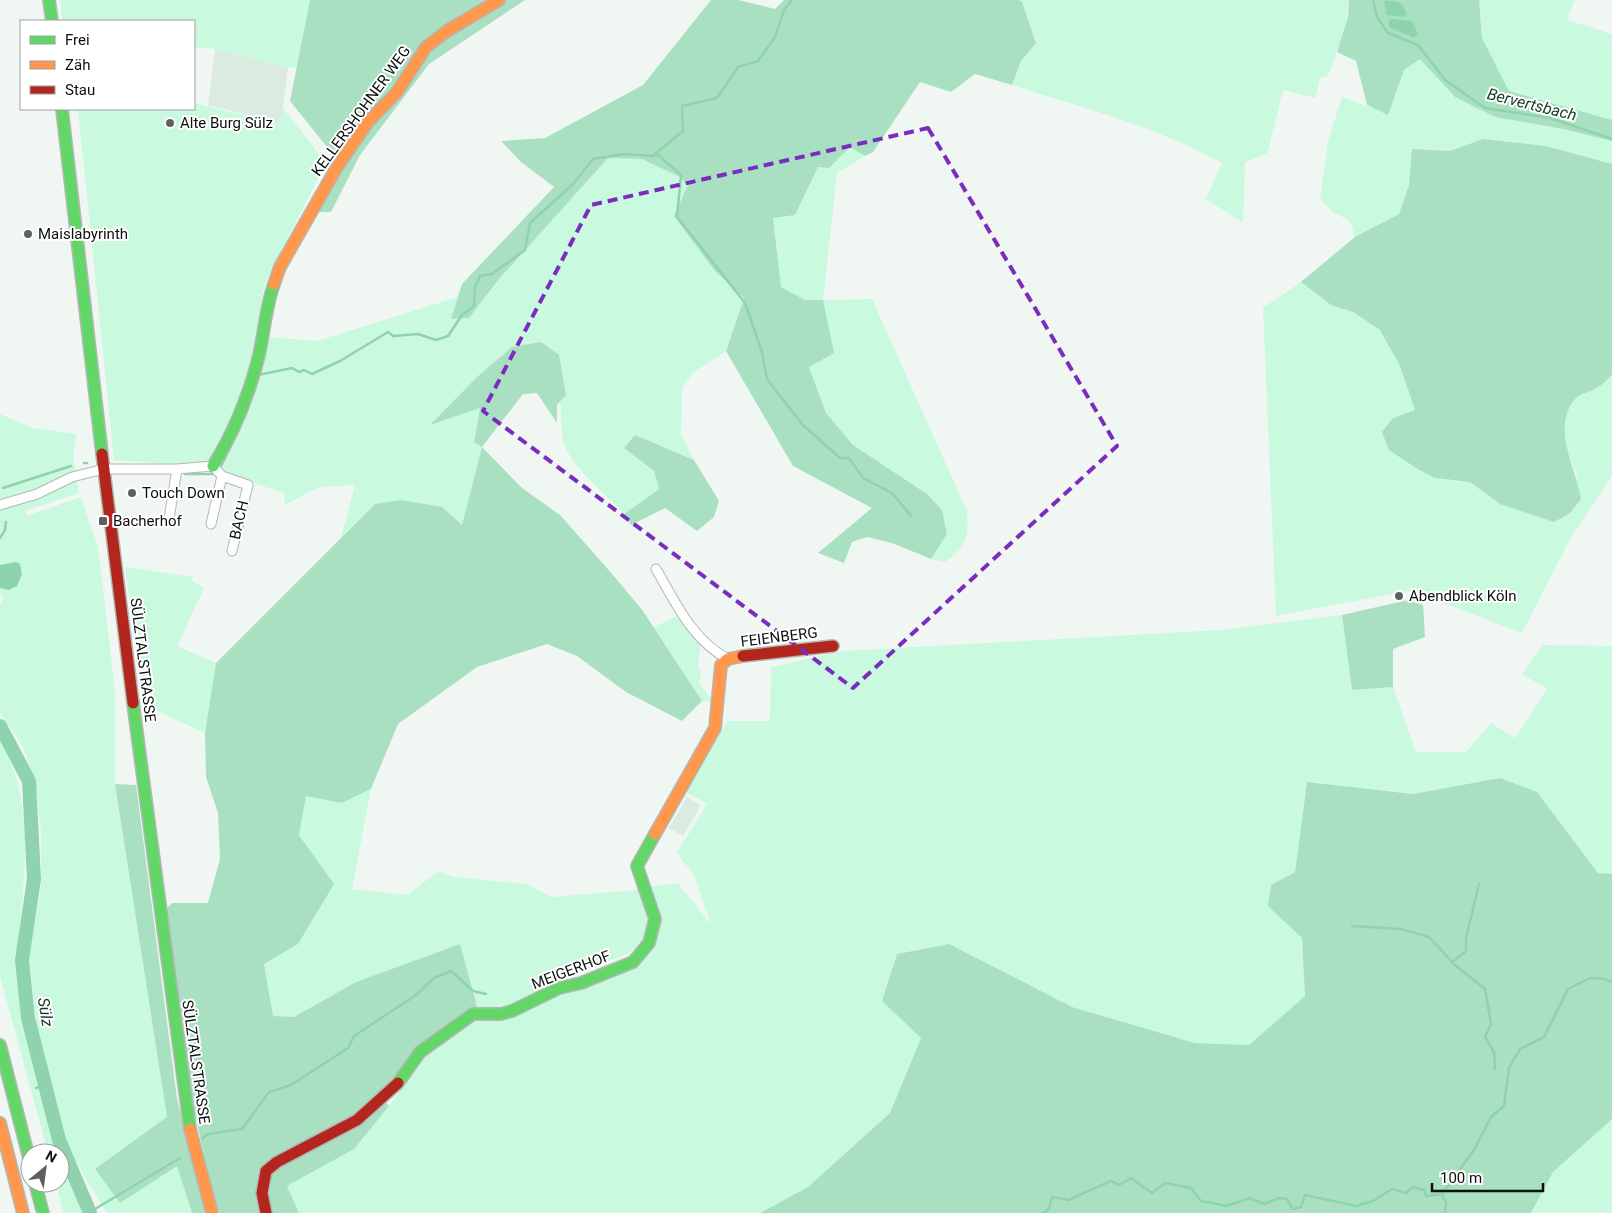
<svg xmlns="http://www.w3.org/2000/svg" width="1612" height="1213" font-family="Roboto,sans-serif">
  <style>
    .built { fill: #dcebe2 }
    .green { fill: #c9f9de }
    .forest { fill: #a9e0c2 }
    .water { fill: #8fd3ae }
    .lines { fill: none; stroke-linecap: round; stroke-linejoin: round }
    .stream { stroke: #8fd3ae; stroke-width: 2.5 }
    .river { stroke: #8fd3ae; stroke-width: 14 }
    .street-casing { stroke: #b4b8b5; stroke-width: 11 }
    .fast-casing { stroke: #b4b8b5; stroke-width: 14 }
    .slow-casing { stroke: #b4b8b5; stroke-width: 14 }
    .jam-casing { stroke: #b4b8b5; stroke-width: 14 }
    .street { stroke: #fdfefd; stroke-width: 9 }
    .fast { stroke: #63d668; stroke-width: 11 }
    .slow { stroke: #ff974d; stroke-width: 11 }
    .jam { stroke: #b3261e; stroke-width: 11 }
    .marked { fill: none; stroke: #7b2cbf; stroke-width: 4; stroke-dasharray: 10 6; stroke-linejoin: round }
    .poi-dot { fill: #5c615e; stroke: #fff; stroke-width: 2 }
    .labels { text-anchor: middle; stroke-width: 4; stroke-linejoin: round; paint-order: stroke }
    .street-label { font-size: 15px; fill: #0c100e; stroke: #fff }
    .poi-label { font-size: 15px; fill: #0c100e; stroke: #fff; text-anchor: start }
    .water-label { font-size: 16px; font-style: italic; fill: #143d28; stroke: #fff }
  </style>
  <rect width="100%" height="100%" fill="#f0f7f3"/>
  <!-- built -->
  <path class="built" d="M 215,49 L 288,68 L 281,124 L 208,105 Z
    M 687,797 L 701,805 L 683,836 L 669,828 Z"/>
  <!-- green -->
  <path class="green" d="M 60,0 L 310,0 L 297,67 L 288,68 L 215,49 L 194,47 L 194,21 L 62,21 Z
    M 1019,0 L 1349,0 C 1347,27 1337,51 1328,76 L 1320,78 L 1315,98 L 1283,90 L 1267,154 L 1245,162 L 1243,223 L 1206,199 L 1222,163 C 1157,127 1083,108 1012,85 L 1021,61 L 1036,42 Z
    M 1479,0 L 1575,0 L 1567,20 L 1612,34 L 1612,120 L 1509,91 L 1482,38 Z
    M 1420,58 L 1455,97 L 1495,117 L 1563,129 L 1612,141 L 1612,164 L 1546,146 L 1483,139 L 1450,151 L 1413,149 L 1409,185 L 1399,214 L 1355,237 L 1350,221 L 1331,211 L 1320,198 L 1328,141 L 1342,97 L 1388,114 L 1404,70 Z
    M 194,103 L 281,124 L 283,108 L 326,163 L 265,283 L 252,352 L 251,364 C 242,394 230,458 196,466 L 114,460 L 78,109 L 194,109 Z
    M 850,147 L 865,156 L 837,173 L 823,300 L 872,299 L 967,511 C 969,537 967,547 945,562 L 931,559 L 947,534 L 942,510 L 927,494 L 853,445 L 826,413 L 809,367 L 805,300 L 781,287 L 773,218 L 795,215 L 818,167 L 829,168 Z
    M 608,158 L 642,159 L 680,177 L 689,185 L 715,271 L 744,298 L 726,351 L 694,372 L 682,387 L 681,435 L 694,460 L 635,435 L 624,448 L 654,471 L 659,489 L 624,514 C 606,493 569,466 563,440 C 561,427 561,414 560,401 L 566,395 L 512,347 L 477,377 L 431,424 L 480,408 L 474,442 L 482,447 L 462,526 L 375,504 L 341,537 L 355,485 L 319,487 L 285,505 L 284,493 L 220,472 L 217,466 L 267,337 L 317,341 L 458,297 L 451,319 L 469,318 L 499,279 Z
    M 1301,282 L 1331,305 L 1353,312 L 1380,330 L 1400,366 L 1415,410 L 1393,418 L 1419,470 L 1435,478 L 1470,482 L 1484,492 L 1578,479 L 1565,445 L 1565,415 L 1577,397 L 1598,388 L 1612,375 L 1612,476 L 1570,539 L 1522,633 L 1428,597 L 1407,591 L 1276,616 L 1263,308 Z
    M 0,414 L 32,428 L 77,434 L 73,456 L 79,493 L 25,511 L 27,516 L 81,497 L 98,547 L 115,691 L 115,784 L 167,1117 L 177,1166 L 192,1213 L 107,1213 L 67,1147 L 37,1027 L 29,956 L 41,887 L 41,832 L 36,786 L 24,748 L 0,713 L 0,605 L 4,598 L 0,595 L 0,588 L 9,590 L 16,562 L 0,565 Z
    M 125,567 L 193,577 L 192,581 L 204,588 L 177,646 L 216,663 L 205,733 L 146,706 Z
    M 1342,615 L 1352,690 L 1393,687 L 1416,752 L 1466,752 L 1491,723 L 1515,738 L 1547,689 L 1522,674 L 1543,645 L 1612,646 L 1612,874 L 1598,873 L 1537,792 L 1500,778 L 1413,794 L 1307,782 L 1295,872 L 1272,885 L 1302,938 L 1305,996 L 1249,1045 L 1195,1043 L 1072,1007 L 948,944 L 897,954 L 882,1001 L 921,1038 L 890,1113 L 808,1187 L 760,1213 L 299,1213 L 287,1186 L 354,1149 L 389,1106 L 431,1048 L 475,1022 L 509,1016 L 635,964 L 652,946 L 647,887 L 678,883 L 711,925 L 694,875 L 677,853 L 707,804 L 685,791 L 728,721 L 770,721 L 771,667 L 844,651 L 1221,630 Z
    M 677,616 L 687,630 L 701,644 L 698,663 L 701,674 L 699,683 L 714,702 L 702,701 L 654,627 Z
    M 0,742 C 45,817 15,905 18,987 C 19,1019 30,1053 39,1084 C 45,1107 50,1131 59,1153 L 48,1153 L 0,976 Z
    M 371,789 L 352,889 L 408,895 L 438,871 L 453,877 L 527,884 L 551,897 L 638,890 L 648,919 L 643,941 L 629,953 L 556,982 L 510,1005 L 478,1010 L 460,944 L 356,982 L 294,1017 L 273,1016 L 264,964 L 298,944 L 333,884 L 299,835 L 306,796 L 342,803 Z
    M 1612,1119 L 1612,1213 L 1531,1213 L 1553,1172 Z
    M 60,1156 L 82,1213 L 64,1213 L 56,1183 L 60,1183 Z"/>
  <!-- forest -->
  <path class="forest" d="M 310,0 L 525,0 L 429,64 L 360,155 L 331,212 L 314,212 L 340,163 L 290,101 Z
    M 711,0 L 738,0 L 775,9 L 784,0 L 1019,0 L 1022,2 L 1036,43 L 1021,61 L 1012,85 L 975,74 L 951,92 L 920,82 L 873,152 L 865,156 L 850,147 L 829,168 L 818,167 L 795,215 L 773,218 L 781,287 L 805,300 L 823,300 L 834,353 L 809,367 L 826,413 L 853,445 L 927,494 L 942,510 L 947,534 L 931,559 L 892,543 L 867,537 L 852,542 L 844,563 L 818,553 L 872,508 L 793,466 L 726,351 L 744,298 L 715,271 L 674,216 L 688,185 L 680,177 L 642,159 L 608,158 L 499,279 L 469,318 L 451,319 L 462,284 L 554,187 L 521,162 L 501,141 L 545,138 L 643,85 Z
    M 1349,0 L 1479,0 L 1482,38 L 1509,91 L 1612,120 L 1612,141 L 1563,129 L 1495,117 L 1455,97 L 1420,59 L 1404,70 L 1388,115 L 1367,105 L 1356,61 L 1337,52 L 1348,16 Z
    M 1483,139 L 1546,146 L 1612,164 L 1612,375 C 1607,379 1603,385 1597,388 C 1591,392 1581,393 1576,398 C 1550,428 1576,466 1581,499 L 1570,513 L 1554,522 L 1500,504 L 1470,482 L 1435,478 L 1419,470 L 1389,450 L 1382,432 L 1393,418 L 1415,410 L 1400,366 L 1380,330 L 1353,312 L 1331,305 L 1301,282 L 1355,237 L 1399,214 L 1409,185 L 1412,149 L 1450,151 Z
    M 541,342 L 559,355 L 566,395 L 557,405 L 557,423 L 537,393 L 523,394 L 482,447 L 522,488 L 560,515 L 613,575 L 643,611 L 702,701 L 682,721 L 626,692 L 577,656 L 547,644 L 477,667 L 398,724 L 371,789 L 342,803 L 306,796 L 299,835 L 334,884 L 298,944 L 264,964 L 273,1016 L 294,1017 L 356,982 L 460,944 L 478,1010 L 424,1041 L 399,1074 L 379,1094 L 389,1106 L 354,1149 L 287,1186 L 299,1213 L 220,1213 L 215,1203 L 191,1097 L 165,910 L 172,903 L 208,903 L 220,859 L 218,813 L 206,777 L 205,733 L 216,663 L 375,504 L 401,500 L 442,507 L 462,525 L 482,447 L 474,442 L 480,408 L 430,425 L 477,377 L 512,347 Z
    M 635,435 L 694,460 L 719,501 L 714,517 L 697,531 L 665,508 L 631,525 L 624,514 L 659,489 L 654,471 L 624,448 Z
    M 1408,600 L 1423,605 L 1425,637 L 1393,649 L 1393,687 L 1352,690 L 1342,615 Z
    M 1500,778 L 1537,792 L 1598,873 L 1612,874 L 1612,1119 L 1553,1172 L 1531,1213 L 760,1213 L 808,1187 L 890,1113 L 921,1038 L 882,1001 L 897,954 L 949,944 L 1072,1007 L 1195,1043 L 1249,1045 L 1305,996 L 1302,938 L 1268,906 L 1271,885 L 1295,872 L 1307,782 L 1413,794 Z
    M 115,784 L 136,785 L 177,1099 L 206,1213 L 192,1213 L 177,1166 L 120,1203 L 95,1169 L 167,1117 Z"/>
  <!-- water -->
  <path class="water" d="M 1386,0 L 1401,3 L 1407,13 L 1405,17 L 1387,15 L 1384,2 Z
    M 1392,19 L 1412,21 L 1418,34 L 1414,38 L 1389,27 L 1389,20 Z
    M 16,562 L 20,564 L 22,574 L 17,586 L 9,590 L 0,588 L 0,565 Z"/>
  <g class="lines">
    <!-- stream -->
    <path class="stream" d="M 1373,0 L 1377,17 L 1388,33 L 1418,45 L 1445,80 L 1485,108 L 1550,118 L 1612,139
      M 656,153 L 681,175 L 677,217 L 745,303 L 762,352 L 767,379 L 802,424 L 840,458 L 849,458 L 863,478 L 892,493 L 911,516
      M 258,375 L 292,368 L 299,372 L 304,370 L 312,374 L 340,361 L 388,332 L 393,336 L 418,334 L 436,340 L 448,336 L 462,315 L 474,306 L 475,287 L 480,276 L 492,274 L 525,250 L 530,223 L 573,184 L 593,159 L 624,154 L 653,156 L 683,131 L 682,106 L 717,98 L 738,67 L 758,61 L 775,37 L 784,10 L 792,0
      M 84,463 L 87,463
      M 220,468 L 227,454
      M 185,474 L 213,474
      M 3,488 L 71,466
      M 0,538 L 5,530 L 6,522
      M 1352,926 L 1401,929 L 1429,937 L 1455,965 L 1485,989 L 1491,1024 L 1485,1037 L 1494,1052 L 1495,1069
      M 1452,962 L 1466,951 L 1466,938 L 1479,884
      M 36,1088 L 45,1085
      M 202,1139 L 208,1134 L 242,1129 L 269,1092 L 291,1085 L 348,1048 L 354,1036 L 416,995 L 434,978 L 451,971 L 473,991 L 486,994
      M 1442,1194 L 1446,1203 L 1445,1213
      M 90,1212 L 180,1158
      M 1043,1213 L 1049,1209 L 1052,1197 L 1068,1200 L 1111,1181 L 1119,1185 L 1131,1178 L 1152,1193 L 1165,1183 L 1191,1188 L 1201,1201 L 1227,1206 L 1250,1198 L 1264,1204 L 1279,1198 L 1287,1199 L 1293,1209 L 1301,1207 L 1305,1195 L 1356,1206 L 1373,1201 L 1392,1189 L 1406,1193 L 1413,1187 L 1424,1190 L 1426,1196 L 1442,1194 L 1474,1150 L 1491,1117 L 1504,1106 L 1509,1068 L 1520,1049 L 1544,1037 L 1568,989 L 1590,978 L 1605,979 L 1612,982"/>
    <!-- river -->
    <path class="river" d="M 0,726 L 29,781 L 34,879 L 22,960 L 28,1018 L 59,1140 L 90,1213"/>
    <defs>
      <path id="street" d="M 0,505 L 37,494 L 72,477 L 104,469 L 177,469 L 213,466 L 222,476 L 248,485 L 232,551
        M 169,519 L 177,469
        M 211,524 L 222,476
        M 656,569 C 676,603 692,640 728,659"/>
      <path id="fast" d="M 49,0 L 52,21
        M 62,109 L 102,454
        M 213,466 C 233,434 247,400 257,363 C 264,337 265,309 274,284
        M 133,703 L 190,1129
        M 0,1045 L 30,1162
        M 398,1083 L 420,1052 L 473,1014 L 501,1014 L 512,1011 L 559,988 L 581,983 L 633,962 L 649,943 L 655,919 L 637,866 L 655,834
        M 35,1183 L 43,1213"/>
      <path id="slow" d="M 274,284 L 280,267 L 337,167 L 368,122 L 397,92 L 426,47 L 447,31 L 499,0
        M 655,834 L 715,728 L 721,665 L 728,659 L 743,656
        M 0,1123 L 23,1213
        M 190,1129 L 212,1213"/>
      <path id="jam" d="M 102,454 L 133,703
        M 743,656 L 833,646
        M 266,1213 L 262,1193 L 266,1171 L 277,1162 L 357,1120 L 398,1083"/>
    </defs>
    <!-- street casing -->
    <use href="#street" class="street-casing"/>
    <!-- fast casing -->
    <use href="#fast" class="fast-casing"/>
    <!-- slow casing -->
    <use href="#slow" class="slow-casing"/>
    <!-- jam casing -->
    <use href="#jam" class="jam-casing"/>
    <!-- street -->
    <use href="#street" class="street"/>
    <!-- fast -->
    <use href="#fast" class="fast"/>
    <!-- slow -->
    <use href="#slow" class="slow"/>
    <!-- jam -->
    <use href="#jam" class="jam"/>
  </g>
  <!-- marked area -->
  <path class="marked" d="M 928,128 L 1117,446 L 853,688 L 483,411 L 591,205 Z"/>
  <!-- markers -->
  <g class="poi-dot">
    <circle cx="170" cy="123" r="5"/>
    <circle cx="28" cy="234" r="5"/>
    <circle cx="132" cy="493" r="5"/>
    <rect x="98" y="516" width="10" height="10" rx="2.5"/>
    <circle cx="1399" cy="596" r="5"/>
  </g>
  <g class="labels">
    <!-- street labels -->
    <g class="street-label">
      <text transform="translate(361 111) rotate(-54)" y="5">KELLERSHOHNER WEG</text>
      <text transform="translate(239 520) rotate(-77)" y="5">BACH</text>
      <text transform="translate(779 637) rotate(-7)" y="5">FEIENBERG</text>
      <text transform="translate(143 660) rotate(83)" y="5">SÜLZTALSTRASSE</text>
      <text transform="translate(571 970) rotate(-21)" y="5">MEIGERHOF</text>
      <text transform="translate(196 1062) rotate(82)" y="5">SÜLZTALSTRASSE</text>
    </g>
    <!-- poi labels -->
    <g class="poi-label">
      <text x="180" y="128">Alte Burg Sülz</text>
      <text x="38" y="239">Maislabyrinth</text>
      <text x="142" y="498">Touch Down</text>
      <text x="113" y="526">Bacherhof</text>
      <text x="1409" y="601">Abendblick Köln</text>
    </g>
    <!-- water labels -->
    <g class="water-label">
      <text transform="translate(1532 104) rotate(14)" y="6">Bervertsbach</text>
      <text transform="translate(46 1012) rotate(81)" y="6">Sülz</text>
    </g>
  </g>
  <!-- legend -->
  <rect x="20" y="20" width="175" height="90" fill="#ffffff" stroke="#9e9f9f"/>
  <rect x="30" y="36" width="25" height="8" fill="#63d668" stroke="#9e9f9f"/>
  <text x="65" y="45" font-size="15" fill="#0c100e">Frei</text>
  <rect x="30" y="61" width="25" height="8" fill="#ff974d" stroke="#9e9f9f"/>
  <text x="65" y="70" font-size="15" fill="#0c100e">Zäh</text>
  <rect x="30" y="86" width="25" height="8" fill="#b3261e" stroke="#9e9f9f"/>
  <text x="65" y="95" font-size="15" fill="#0c100e">Stau</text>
  <!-- north arrow -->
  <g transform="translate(45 1168) rotate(29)"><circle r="24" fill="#ffffff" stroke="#9e9f9f"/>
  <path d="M0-4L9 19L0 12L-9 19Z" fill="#5c615e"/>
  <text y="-8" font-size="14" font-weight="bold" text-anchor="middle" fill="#0c100e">N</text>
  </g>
  <!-- scale -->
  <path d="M1432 1183v8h111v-8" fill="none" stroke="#0c100e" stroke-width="2.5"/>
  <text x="1440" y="1183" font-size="15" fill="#0c100e" stroke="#ffffff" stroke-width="4" paint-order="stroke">100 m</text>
</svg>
